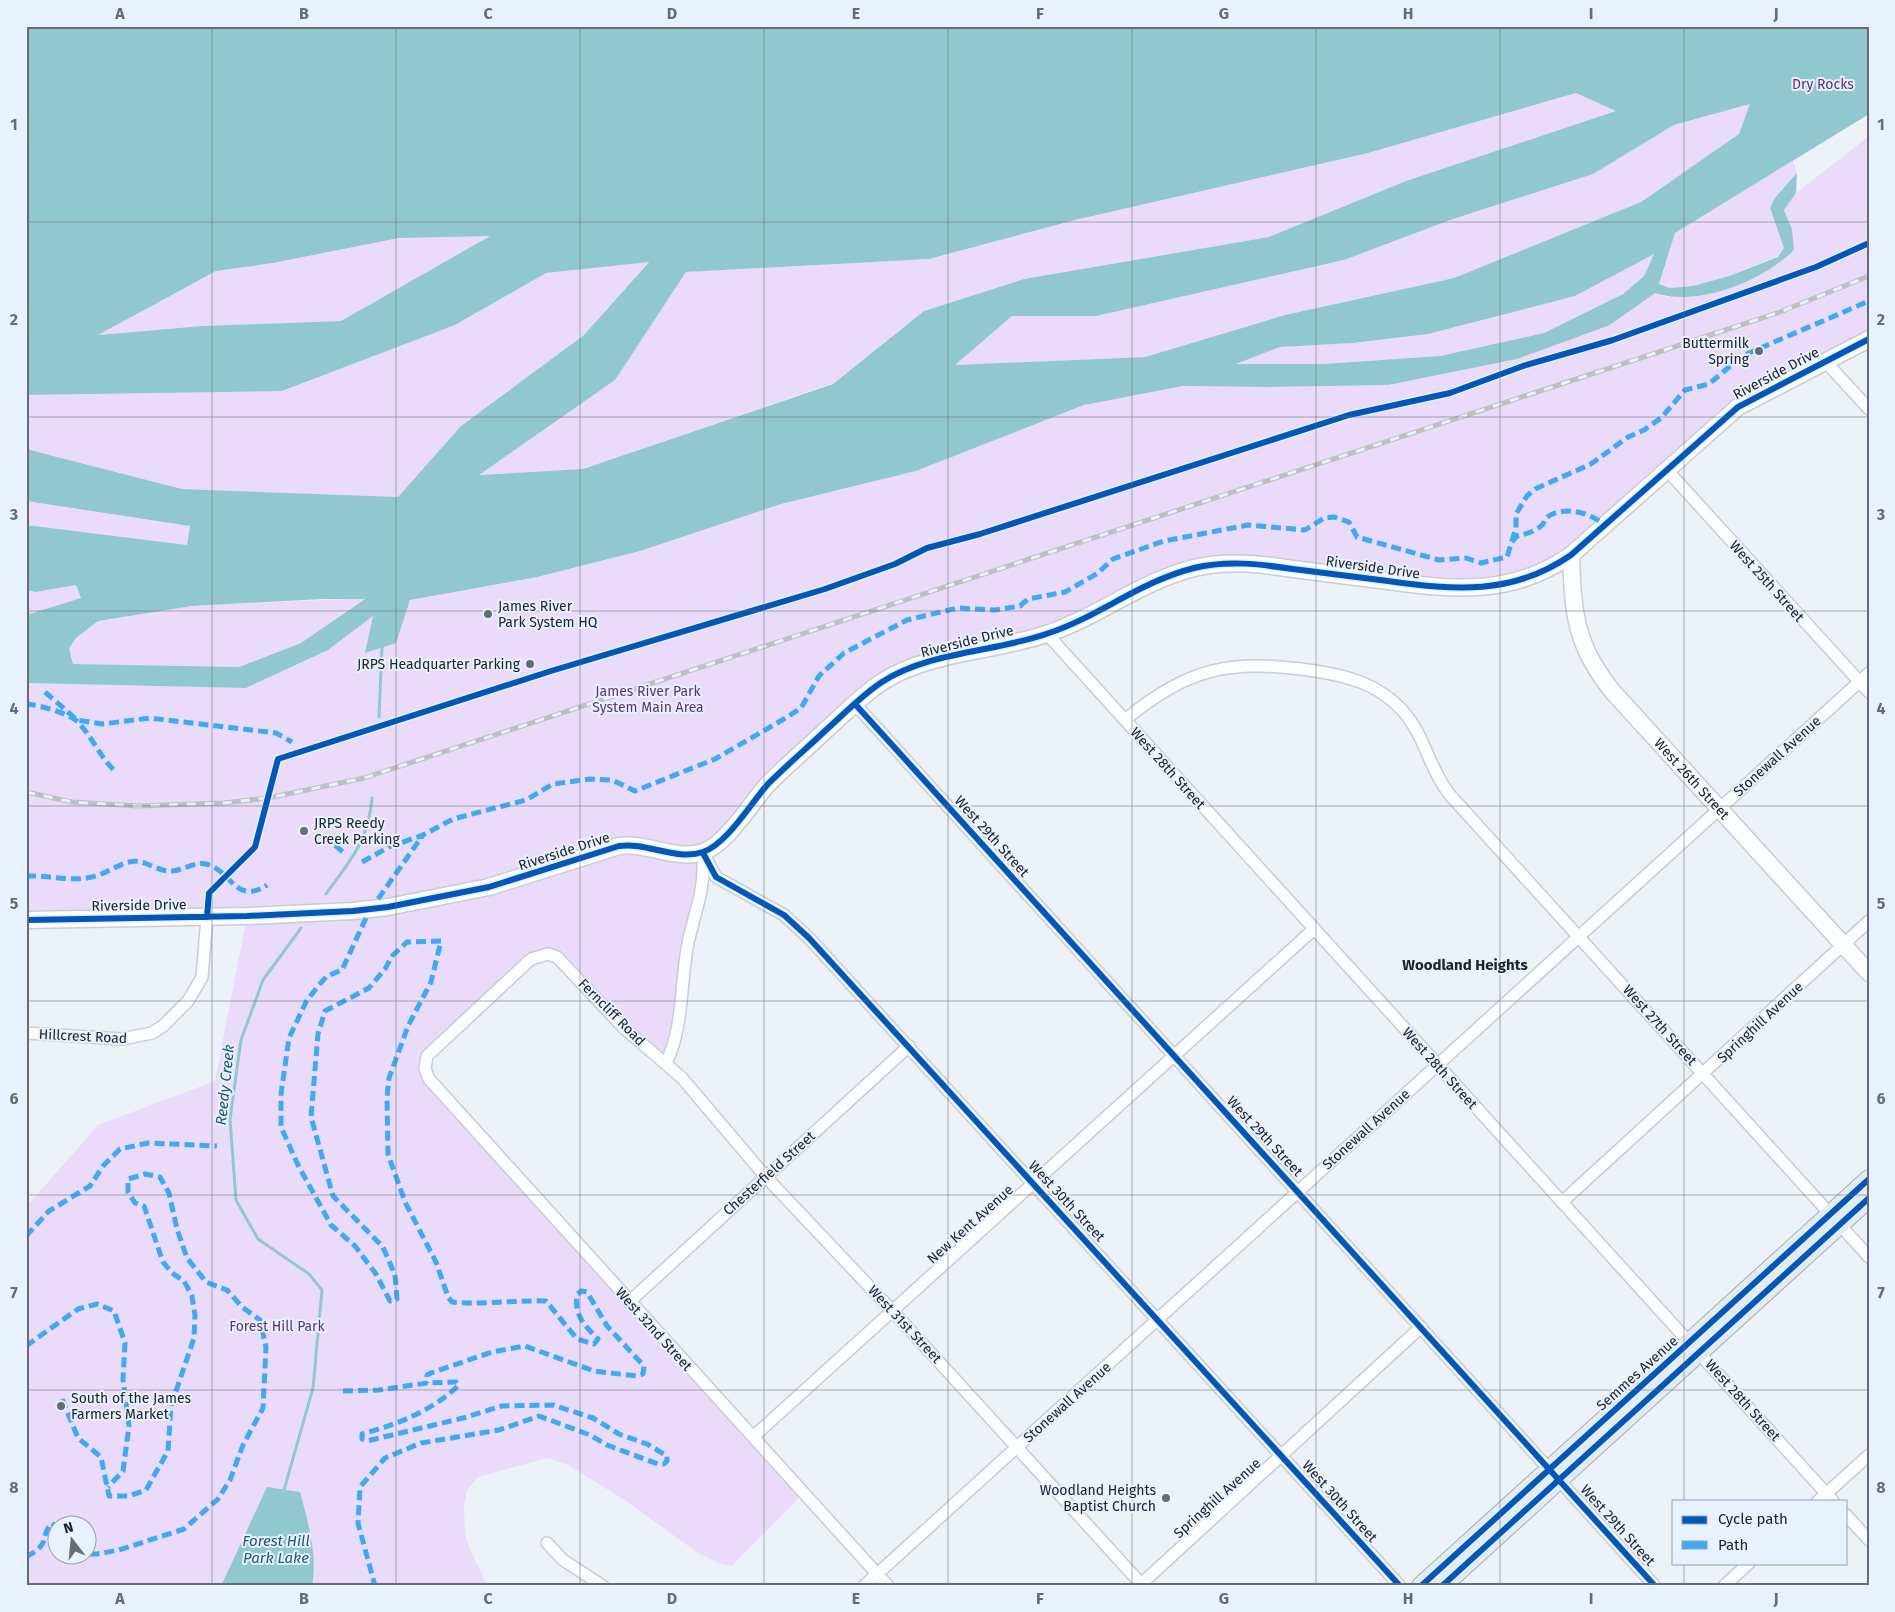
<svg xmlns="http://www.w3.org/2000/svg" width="1895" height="1612" font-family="'Fira Sans',sans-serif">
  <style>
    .green { fill: #ebdbfa; fill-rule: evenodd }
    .water { fill: #91c8d0; fill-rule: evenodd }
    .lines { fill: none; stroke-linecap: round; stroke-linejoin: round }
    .stream { stroke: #91c8d0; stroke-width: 3 }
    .street-casing { stroke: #c8ccd3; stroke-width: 14 }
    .secondary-casing { stroke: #c8ccd3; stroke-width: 19 }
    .primary-casing { stroke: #9eb0ba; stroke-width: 20 }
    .street { stroke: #fcfdfe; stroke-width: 11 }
    .secondary { stroke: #fcfdfe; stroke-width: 16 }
    .primary { stroke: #e2ebf0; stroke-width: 18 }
    .rail-casing { stroke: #bdbfc1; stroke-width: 5 }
    .rail { stroke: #e7f1ff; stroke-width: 3; stroke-dasharray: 9; stroke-linecap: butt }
    .quiet { stroke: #3fa9f5; stroke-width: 5; stroke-dasharray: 10 5; stroke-linecap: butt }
    .cycleway-casing { stroke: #e7f1ff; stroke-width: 9 }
    .cycleway { stroke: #0057b8; stroke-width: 6 }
    .grid { fill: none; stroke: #686c72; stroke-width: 1; stroke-opacity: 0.55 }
    .poi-dot { fill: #686c72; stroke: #e7f1ff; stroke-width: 2 }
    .labels { text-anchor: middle; stroke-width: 4; stroke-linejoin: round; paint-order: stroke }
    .park-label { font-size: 14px; fill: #5c336f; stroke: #e7f1ff }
    .poi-label { font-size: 14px; fill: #20242a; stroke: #e7f1ff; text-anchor: end }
    .street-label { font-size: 14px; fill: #20242a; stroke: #e7f1ff }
    .neighbourhood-label { font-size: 15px; font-weight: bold; fill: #20242a; stroke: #e7f1ff }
    .water-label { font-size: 15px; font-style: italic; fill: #1c5c63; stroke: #e7f1ff }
    .neatline { fill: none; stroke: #686c72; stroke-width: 2 }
    .grid-label { font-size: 16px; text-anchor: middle; font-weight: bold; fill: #686c72 }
  </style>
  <rect width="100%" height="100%" fill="#edf2f9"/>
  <!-- green -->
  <path class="green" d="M 1869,26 L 1869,114 L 1793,161 L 1797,173 L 1770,208 L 1784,248 L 1778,256 L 1729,276 L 1693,286 L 1670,288 L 1659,284 L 1675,233 L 1792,161 Z
    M 1577,93 L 1617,111 L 1406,181 L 1269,237 L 1024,279 L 924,311 L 834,383 L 583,469 L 478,475 L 615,380 L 685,272 L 929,259 L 1075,220 L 1368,153 Z
    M 1751,104 L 1739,134 L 1641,202 L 1454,278 L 1285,315 L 1145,357 L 954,365 L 1012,316 L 1096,316 L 1344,260 L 1450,220 L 1593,174 L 1674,125 Z
    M 1869,136 L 1869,339 L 1747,401 L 1580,548 L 1497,586 L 1210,565 L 1075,622 L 891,677 L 713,847 L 666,1063 L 561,960 L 542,955 L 430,1055 L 425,1069 L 803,1494 L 732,1566 L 721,1564 L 698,1553 L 626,1501 L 568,1465 L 547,1458 L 478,1477 L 467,1490 L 464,1505 L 465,1532 L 468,1544 L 487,1586 L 26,1586 L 26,1207 L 98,1125 L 215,1081 L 247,916 L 26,920 L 26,683 L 246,688 L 328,650 L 373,615 L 366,653 L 382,647 L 410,600 L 537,577 L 640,551 L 781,504 L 916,471 L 1084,405 L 1183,386 L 1266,387 L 1388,385 L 1610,325 L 1655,293 L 1667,297 L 1779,265 L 1792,229 L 1784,210 L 1796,193 ZM 58,1524 L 88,1524 L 88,1554 L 58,1554 Z
    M 491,235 L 341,321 L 202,326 L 96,335 L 216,271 L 273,263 L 399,238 Z
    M 1655,253 L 1644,276 L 1623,294 L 1544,333 L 1440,356 L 1323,364 L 1234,364 L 1280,347 L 1353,343 L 1428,334 L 1575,296 Z
    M 649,261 L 584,335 L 461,426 L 398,497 L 182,489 L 26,449 L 26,395 L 282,391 L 455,325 L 546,273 Z
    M 26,501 L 190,526 L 187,545 L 26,525 Z
    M 76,585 L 82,598 L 26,615 L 26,590 L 36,592 Z
    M 365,598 L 301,643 L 239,667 L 73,664 L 69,647 L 76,638 L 98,621 L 192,606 Z"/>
  <!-- water -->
  <path class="water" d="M 26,26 L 1869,26 L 1869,114 L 1675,233 L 1659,284 L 1670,288 L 1693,286 L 1729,276 L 1778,257 L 1784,248 L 1770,208 L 1775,198 L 1797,173 L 1796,193 L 1784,210 L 1792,229 L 1794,250 C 1763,281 1699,307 1655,293 L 1610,325 L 1517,359 L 1388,385 L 1266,387 L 1183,386 L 1084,405 L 916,471 L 781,504 L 640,551 L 537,577 L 410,600 L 396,643 L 365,653 L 373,616 L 328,650 L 246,688 L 26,683 L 26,615 L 81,598 L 76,585 L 36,592 L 26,590 L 26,525 L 187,545 L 190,526 L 26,501 L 26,449 L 182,489 L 398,497 L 461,426 L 584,335 L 649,262 L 546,273 L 455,325 L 282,391 L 26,395 ZM 1576,93 L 1616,111 L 1406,181 L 1269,237 L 1024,279 L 924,311 L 833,384 L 583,469 L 479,475 L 615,380 L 686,272 L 929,259 L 1075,220 L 1368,153 ZM 1750,104 L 1739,134 L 1641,202 L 1454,278 L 1285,315 L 1145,357 L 955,365 L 1012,316 L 1096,316 L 1344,260 L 1450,220 L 1593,174 L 1674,125 ZM 490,236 L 341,321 L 202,326 L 98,335 L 216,271 L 273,263 L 399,238 ZM 1654,254 L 1644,276 L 1623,294 L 1544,333 L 1440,356 L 1323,364 L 1236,364 L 1280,347 L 1353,343 L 1428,334 L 1575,296 ZM 322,599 L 365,599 L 301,643 L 239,667 L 73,664 L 69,648 L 76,638 L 98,621 L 192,606 Z
    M 267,1487 L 300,1492 C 308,1522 318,1555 312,1586 L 221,1586 Z"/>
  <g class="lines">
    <!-- stream -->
    <path class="stream" d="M 379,717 L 382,647
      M 326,894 C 351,859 368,842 372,798
      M 284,1490 L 313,1388 L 322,1290 L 309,1274 L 258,1239 L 236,1200 L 230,1119 L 241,1040 L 263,980 L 301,928"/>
    <defs>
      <path id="street" d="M 1825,361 L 1869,409
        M 1666,469 L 1869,692
        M 1047,634 L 1833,1501
        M 855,704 L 1655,1586
        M 1125,720 C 1189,666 1233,659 1315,671 C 1348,676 1378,684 1402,710 C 1425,735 1429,769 1450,795 L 1869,1257
        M 703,853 L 716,877 L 784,915 L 809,938 L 1400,1586
        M 26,1033 L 122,1039 L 152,1033 L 163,1026 L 188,1001 L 202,977 L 207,917
        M 666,1063 C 684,1027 680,983 688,943 C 694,915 705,889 703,860
        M 1562,1202 L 1869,921
        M 629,1302 L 909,1046
        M 753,1437 L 1314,929
        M 1818,1501 L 1869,1455
        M 1846,1515 L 1869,1540
        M 547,1543 L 563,1560 L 603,1586
        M 864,1586 L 1869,673
        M 888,1586 L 429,1079 L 425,1069 L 427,1056 L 531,959 L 548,954 L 557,957 L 624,1028 L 682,1078 L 765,1176 L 899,1318 L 1143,1586
        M 1139,1586 L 1421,1327
        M 1724,1586 L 1749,1563"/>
      <g id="secondary">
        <path id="s1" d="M 1571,555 C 1573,614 1575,645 1613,692 L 1869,973"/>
        <path d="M 26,920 L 247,916 L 353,911 L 388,907 L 489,887 L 619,846 C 647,842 676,861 703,852 C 727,844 751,803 768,784 C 787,765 807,748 826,730 C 844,714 862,695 882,682 C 929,651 997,652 1049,633 C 1100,616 1139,582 1194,568 C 1227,560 1260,564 1293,569 C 1325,573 1356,577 1388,581 C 1454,590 1512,596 1571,555 L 1738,407 L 1869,339"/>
      </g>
      <path id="primary" d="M 1421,1586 L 1869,1179
        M 1442,1586 L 1869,1198"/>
    </defs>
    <!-- street casing -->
    <use href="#street" class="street-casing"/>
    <!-- secondary casing -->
    <use href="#secondary" class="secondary-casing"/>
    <!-- primary casing -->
    <use href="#primary" class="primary-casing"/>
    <!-- street -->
    <use href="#street" class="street"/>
    <!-- secondary -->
    <use href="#secondary" class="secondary"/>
    <!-- primary -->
    <use href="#primary" class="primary"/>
    <defs>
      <path id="rail" d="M 26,792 L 72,802 L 138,806 L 224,803 L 268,798 L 364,778 L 1780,312 L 1869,276"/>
    </defs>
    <!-- rail casing -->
    <use href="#rail" class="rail-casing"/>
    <!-- rail -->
    <use href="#rail" class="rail"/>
    <!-- quiet -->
    <path class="quiet" d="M 1512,542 L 1517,536 C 1525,534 1535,532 1542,525 C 1544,524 1544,520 1546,518 C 1561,505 1591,512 1604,525
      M 45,692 L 77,720 L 102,724 L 150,718 L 276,733 L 292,742
      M 26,704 C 39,705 69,713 78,722 C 93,738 101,759 117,773
      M 324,835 L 345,854
      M 362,862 L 389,847 L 423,835 L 453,819 L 526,800 L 553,784 L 590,779 L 612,780 L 635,791 L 715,759 L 784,719 L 801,708 L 819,676 L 844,653 L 907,620 L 958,608 L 995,610 L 1020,606 L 1028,599 L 1065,592 L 1098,573 L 1113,559 L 1164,541 L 1248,525 L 1305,530 L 1324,518 L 1334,517 L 1349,522 L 1357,537 L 1439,560 L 1466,558 L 1481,563 L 1507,557 L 1516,528 L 1516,514 L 1527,496 L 1535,489 L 1591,464 L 1628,437 L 1644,430 L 1661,418 L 1685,390 L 1709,384 L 1742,356 L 1869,301
      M 26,876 C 46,875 67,881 87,878 C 105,875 116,865 129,862 C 145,858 155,871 170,871 C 181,872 194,861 206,864 C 232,870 235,906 267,885
      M 378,899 L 423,835
      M 366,918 L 342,970 L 327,976 L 318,986 L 306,1002 L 289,1038 L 281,1094 L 281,1127 L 298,1165 L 331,1225 L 355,1246 L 376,1274 L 390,1301 L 397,1299 L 395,1275 L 383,1247 L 333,1196 L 311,1117 L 318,1034 L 325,1011 L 369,988 L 385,969 L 392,956 L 407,942 L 441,941 L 431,982 L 408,1026 L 389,1078 L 387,1098 L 388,1154 L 405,1202 L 436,1262 L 448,1297 L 452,1302 C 484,1305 514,1300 546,1301 L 577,1339 L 594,1344 L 598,1339 C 584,1325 574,1315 577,1294 L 582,1291 L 587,1292 L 607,1326 L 644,1366 L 643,1374 L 637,1376 L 594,1371 L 525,1346 L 492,1352 L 431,1373 L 427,1375 L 427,1383
      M 26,1236 L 49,1211 L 90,1186 L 103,1166 L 120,1149 L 148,1143 L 217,1146
      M 26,1346 L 78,1309 L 97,1304 L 114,1311 L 125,1343 L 123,1379 L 129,1426 L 123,1471 L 108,1487
      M 343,1391 L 379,1390 L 427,1383 L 456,1382 L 459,1385 C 432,1411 398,1424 362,1434 L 362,1439 L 367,1441 L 463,1418 L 502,1406 L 553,1405 L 593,1418 L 619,1434 L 647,1444 L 667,1456 L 667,1461 L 664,1464 L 658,1464 L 607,1445 L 590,1435 L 539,1416 L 499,1430 L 421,1443 L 385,1458 L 360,1487 L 358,1523 L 375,1586
      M 62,1399 L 78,1438 L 101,1457 L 109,1496 L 129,1496 L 146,1490 L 168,1451 L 171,1406 L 194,1338 L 195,1315 L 192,1296 L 184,1281 L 172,1273 L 163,1262 L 144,1206 L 135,1203 L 128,1192 L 128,1179 L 145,1174 L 160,1177 L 169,1193 L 177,1229 L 187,1258 L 206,1282 L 227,1290 L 242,1307 L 260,1320 L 266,1347 L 263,1408 L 243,1445 L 230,1480 L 218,1499 L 184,1529 L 119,1550 L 97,1554 L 88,1554
      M 26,1557 C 52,1543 39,1540 51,1523 L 58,1528"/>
    <defs>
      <path id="cycleway" d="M 855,704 L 1655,1586
        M 703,853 L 716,877 L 784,915 L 809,938 L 1400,1586
        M 207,917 L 209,893 L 255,847 L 278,759 L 551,671 L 825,589 L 895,564 L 927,548 L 980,534 L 1349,415 L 1450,393 L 1523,366 L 1613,340 L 1816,267 L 1869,243
        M 26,920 L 247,916 L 353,911 L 388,907 L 489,887 L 619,846 C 647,842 676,861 703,852 C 727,844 751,803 768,784 C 787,765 807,748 826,730 C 844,714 862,695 882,682 C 929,651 997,652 1049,633 C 1100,616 1139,582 1194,568 C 1227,560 1260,564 1293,569 C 1325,573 1356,577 1388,581 C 1454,590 1512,596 1571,555 L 1738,407 L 1869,339
        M 1421,1586 L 1869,1179
        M 1442,1586 L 1869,1198"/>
    </defs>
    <!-- cycleway casing -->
    <use href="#cycleway" class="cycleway-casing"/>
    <!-- cycleway -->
    <use href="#cycleway" class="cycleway"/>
  </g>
  <!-- grid -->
  <path class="grid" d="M 212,26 L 212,1586M 396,26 L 396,1586M 580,26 L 580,1586M 764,26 L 764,1586M 948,26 L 948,1586M 1132,26 L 1132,1586M 1316,26 L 1316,1586M 1500,26 L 1500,1586M 1684,26 L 1684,1501M 26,222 L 1869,222M 26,417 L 1869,417M 26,611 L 1869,611M 26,806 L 1869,806M 26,1001 L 1869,1001M 26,1195 L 1869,1195M 26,1390 L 1869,1390M 1684,1563 L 1684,1586"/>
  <!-- markers -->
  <g class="poi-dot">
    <circle cx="1759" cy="351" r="5"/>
    <circle cx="488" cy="614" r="5"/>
    <circle cx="530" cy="664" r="5"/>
    <circle cx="304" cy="831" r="5"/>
    <circle cx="61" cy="1406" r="5"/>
    <circle cx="1166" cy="1498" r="5"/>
  </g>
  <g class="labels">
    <!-- park labels -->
    <g class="park-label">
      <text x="1823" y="89">Dry Rocks</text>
      <text x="648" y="696">James River Park<tspan x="648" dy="16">System Main Area</tspan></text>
      <text x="277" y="1331">Forest Hill Park</text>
    </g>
    <!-- poi labels -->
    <g class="poi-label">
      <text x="1749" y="348">Buttermilk<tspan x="1749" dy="16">Spring</tspan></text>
      <text x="498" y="611" text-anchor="start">James River<tspan x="498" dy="16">Park System HQ</tspan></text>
      <text x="520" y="669">JRPS Headquarter Parking</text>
      <text x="314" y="828" text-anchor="start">JRPS Reedy<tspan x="314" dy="16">Creek Parking</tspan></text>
      <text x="71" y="1403" text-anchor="start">South of the James<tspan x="71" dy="16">Farmers Market</tspan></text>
      <text x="1156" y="1495">Woodland Heights<tspan x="1156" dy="16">Baptist Church</tspan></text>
    </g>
    <!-- street labels -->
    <g class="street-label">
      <text transform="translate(1776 373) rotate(-28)" y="5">Riverside Drive</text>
      <text transform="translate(1373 567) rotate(8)" y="5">Riverside Drive</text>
      <text transform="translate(1767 581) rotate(48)" y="5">West 25th Street</text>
      <text transform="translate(967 641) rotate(-14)" y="5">Riverside Drive</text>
      <text transform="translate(1777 756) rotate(-42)" y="5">Stonewall Avenue</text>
      <text transform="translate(1168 768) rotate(48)" y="5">West 28th Street</text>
      <text dy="5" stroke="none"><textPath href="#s1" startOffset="264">West 26th Street</textPath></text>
      <text transform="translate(992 836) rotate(48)" y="5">West 29th Street</text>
      <text transform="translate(564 851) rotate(-18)" y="5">Riverside Drive</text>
      <text transform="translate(139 905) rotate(-1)" y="5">Riverside Drive</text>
      <text transform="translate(612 1012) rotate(45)" y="5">Ferncliff Road</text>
      <text transform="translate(1760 1022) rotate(-43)" y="5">Springhill Avenue</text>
      <text transform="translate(1660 1025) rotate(48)" y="5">West 27th Street</text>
      <text transform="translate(83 1036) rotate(3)" y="5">Hillcrest Road</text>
      <text transform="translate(1440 1068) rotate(48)" y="5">West 28th Street</text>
      <text transform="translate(1366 1129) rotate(-42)" y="5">Stonewall Avenue</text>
      <text transform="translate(1265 1136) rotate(47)" y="5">West 29th Street</text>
      <text transform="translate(769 1173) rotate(-42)" y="5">Chesterfield Street</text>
      <text transform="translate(1067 1201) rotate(47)" y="5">West 30th Street</text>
      <text transform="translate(970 1224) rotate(-42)" y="5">New Kent Avenue</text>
      <text transform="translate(905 1324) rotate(47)" y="5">West 31st Street</text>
      <text transform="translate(654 1329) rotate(48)" y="5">West 32nd Street</text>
      <text transform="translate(1637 1373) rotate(-42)" y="5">Semmes Avenue</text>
      <text transform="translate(1743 1400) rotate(48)" y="5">West 28th Street</text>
      <text transform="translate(1067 1402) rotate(-42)" y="5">Stonewall Avenue</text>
      <text transform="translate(1217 1498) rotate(-42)" y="5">Springhill Avenue</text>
      <text transform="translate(1340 1501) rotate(48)" y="5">West 30th Street</text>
      <text transform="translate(1618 1525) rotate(48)" y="5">West 29th Street</text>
    </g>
    <!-- neighbourhood labels -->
    <g class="neighbourhood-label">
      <text x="1465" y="970">Woodland Heights</text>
    </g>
    <!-- water labels -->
    <g class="water-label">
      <text transform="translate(225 1085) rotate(-84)" y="5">Reedy Creek</text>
      <text x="276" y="1546">Forest Hill<tspan x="276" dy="17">Park Lake</tspan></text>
    </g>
  </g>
  <!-- border -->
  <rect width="1895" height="1612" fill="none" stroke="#e7f1ff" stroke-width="55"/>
  <!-- legend -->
  <rect x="1672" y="1500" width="175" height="65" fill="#e7f1ff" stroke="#979faa"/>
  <rect x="1682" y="1516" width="25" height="8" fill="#0057b8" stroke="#979faa"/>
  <text x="1718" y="1524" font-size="15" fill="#20242a">Cycle path</text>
  <rect x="1682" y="1541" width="25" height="8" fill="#3fa9f5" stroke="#979faa"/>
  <text x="1718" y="1550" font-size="15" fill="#20242a">Path</text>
  <!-- north arrow -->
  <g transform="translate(72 1540) rotate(344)"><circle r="24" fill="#e7f1ff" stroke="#979faa"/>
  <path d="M0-4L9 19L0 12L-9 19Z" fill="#686c72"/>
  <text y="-8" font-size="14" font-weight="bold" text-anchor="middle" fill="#20242a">N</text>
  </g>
  <rect x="28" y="28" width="1840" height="1556" class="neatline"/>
  <g class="grid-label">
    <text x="120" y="19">A</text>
    <text x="304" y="19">B</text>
    <text x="488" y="19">C</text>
    <text x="672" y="19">D</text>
    <text x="856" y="19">E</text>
    <text x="1040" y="19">F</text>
    <text x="1224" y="19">G</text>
    <text x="1408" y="19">H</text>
    <text x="1591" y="19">I</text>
    <text x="1776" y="19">J</text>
    <text x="14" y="130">1</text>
    <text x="1881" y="130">1</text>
    <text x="14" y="325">2</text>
    <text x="1881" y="325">2</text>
    <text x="14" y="520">3</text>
    <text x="1881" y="520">3</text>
    <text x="14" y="714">4</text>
    <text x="1881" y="714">4</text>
    <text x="14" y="909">5</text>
    <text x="1881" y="909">5</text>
    <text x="14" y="1104">6</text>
    <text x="1881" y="1104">6</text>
    <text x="14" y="1298">7</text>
    <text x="1881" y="1298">7</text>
    <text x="14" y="1493">8</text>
    <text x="1881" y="1493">8</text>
    <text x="120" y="1604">A</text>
    <text x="304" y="1604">B</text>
    <text x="488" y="1604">C</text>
    <text x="672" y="1604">D</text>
    <text x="856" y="1604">E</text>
    <text x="1040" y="1604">F</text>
    <text x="1224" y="1604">G</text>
    <text x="1408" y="1604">H</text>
    <text x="1591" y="1604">I</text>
    <text x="1776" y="1604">J</text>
  </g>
</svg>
